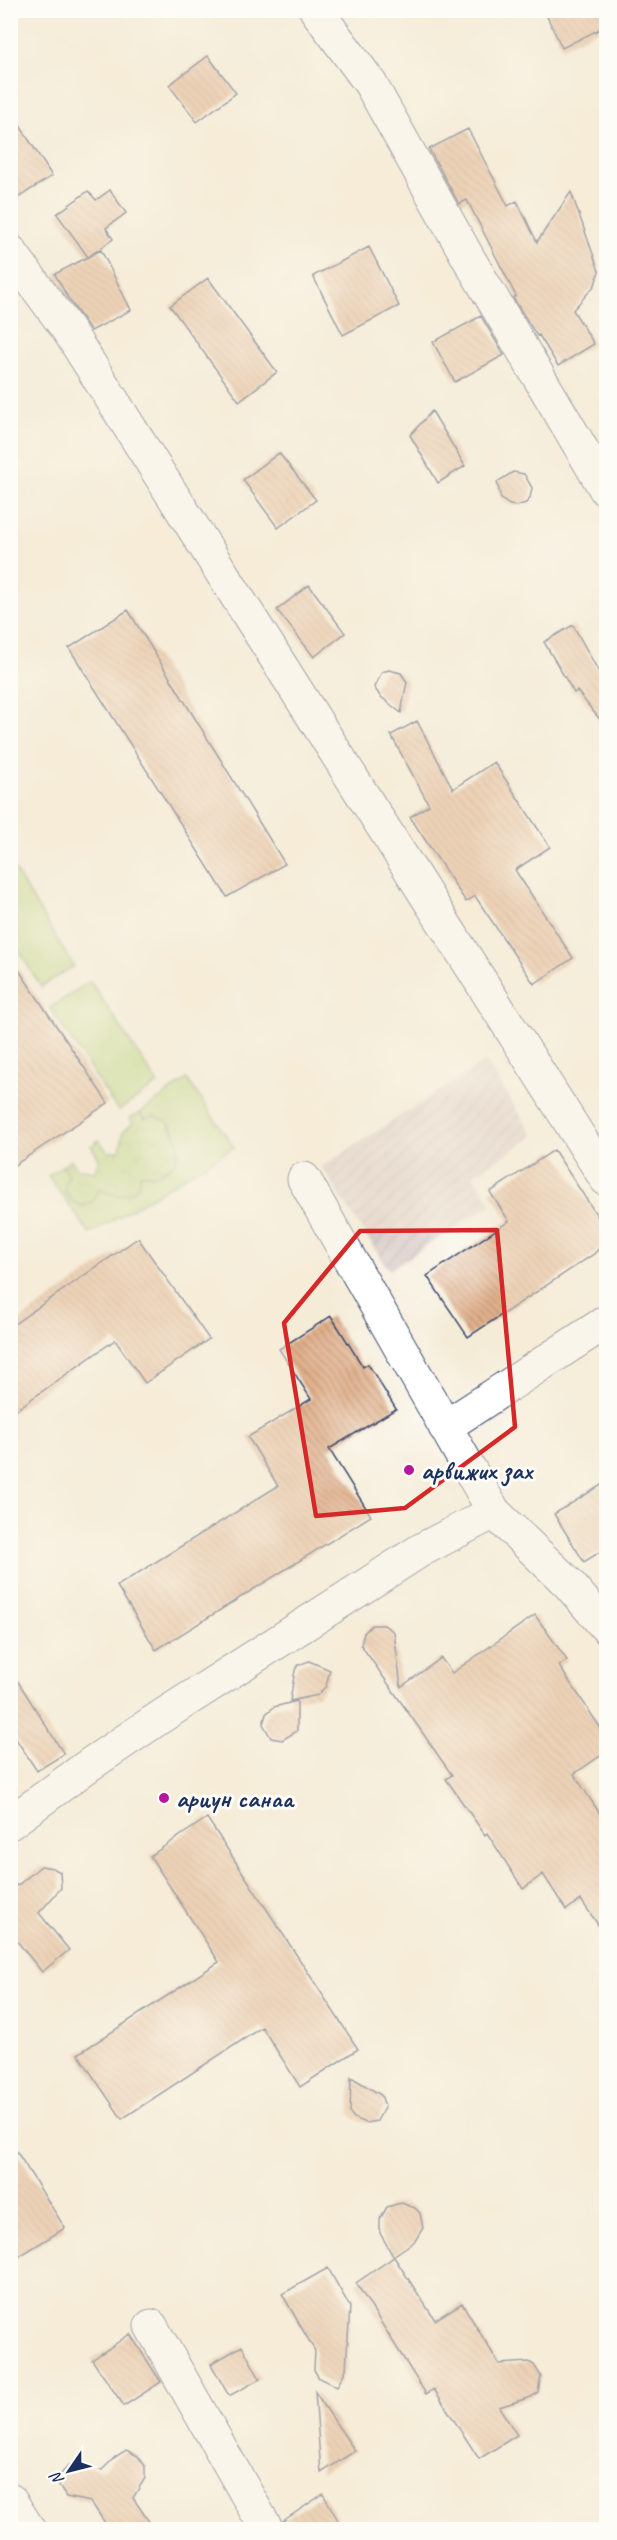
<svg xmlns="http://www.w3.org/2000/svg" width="617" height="2540" font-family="Caveat,sans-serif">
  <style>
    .industrial { fill: url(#industrial-furrows) }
    .grass { fill: #b5d47b; stroke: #68826c; stroke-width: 1.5 }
    .park { fill: url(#park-crowns); stroke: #68826c; stroke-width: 1.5 }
    .building { fill: url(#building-back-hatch) }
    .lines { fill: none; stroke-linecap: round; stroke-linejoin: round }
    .street-casing { stroke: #3c4b70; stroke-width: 35 }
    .street { stroke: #fff; stroke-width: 33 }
    .marked { fill: none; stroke: #d62828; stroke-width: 4.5; stroke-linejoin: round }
    .poi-dot { fill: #b5179e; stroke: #fdfcf7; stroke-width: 2 }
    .labels { text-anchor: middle; stroke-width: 6; stroke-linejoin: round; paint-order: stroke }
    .poi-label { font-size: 26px; font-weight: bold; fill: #1b2f5e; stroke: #fdfcf7; text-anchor: start }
  </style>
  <defs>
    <pattern id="industrial-furrows" width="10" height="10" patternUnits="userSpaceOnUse" patternTransform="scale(1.5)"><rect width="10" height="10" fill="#d1c0bd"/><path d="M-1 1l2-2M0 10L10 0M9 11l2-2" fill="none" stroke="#b3a5a5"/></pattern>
    <pattern id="park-crowns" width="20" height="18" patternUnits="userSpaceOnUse" patternTransform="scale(1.5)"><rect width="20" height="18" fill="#b5d47b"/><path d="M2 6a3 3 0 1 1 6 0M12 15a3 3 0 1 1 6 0" fill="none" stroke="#9bb66d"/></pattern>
    <pattern id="building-back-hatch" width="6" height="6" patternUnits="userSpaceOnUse" patternTransform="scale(1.5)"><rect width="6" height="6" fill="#e2b18b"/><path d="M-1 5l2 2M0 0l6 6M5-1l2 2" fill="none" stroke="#b69075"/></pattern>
  </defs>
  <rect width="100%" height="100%" fill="#fdfcf7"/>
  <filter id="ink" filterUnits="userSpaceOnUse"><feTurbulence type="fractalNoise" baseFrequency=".0167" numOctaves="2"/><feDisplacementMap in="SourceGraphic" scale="12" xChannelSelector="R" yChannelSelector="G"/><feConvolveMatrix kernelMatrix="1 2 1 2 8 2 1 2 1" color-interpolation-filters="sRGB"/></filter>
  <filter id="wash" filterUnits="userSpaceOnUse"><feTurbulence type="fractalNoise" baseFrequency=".008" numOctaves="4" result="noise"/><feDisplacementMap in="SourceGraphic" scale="24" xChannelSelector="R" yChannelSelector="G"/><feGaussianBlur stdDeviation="1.35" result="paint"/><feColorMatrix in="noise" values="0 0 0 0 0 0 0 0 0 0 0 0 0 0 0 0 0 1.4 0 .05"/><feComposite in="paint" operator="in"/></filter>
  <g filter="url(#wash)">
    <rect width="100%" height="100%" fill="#f5ecd8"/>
    <!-- industrial -->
    <path class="industrial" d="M 486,1061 L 534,1136 L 473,1175 L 492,1204 L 389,1270 L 321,1167 Z"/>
    <!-- grass -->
    <path class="grass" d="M 11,864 L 74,966 L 41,987 L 11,938 Z
      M 90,981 L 158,1084 L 118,1111 L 50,1008 Z
      M 187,1079 L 234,1147 L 90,1234 L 48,1176 L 62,1166 L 69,1176 C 62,1185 65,1192 71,1201 L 101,1188 L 105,1192 L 133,1191 L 139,1184 L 140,1174 C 146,1174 153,1175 159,1173 C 184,1165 181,1142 170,1124 L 144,1119 L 140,1113 Z"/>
    <!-- park -->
    <path class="park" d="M 140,1113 L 144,1119 L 154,1116 L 167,1121 L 179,1142 L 174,1164 L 157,1174 L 140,1174 C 141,1196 114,1201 100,1188 C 95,1196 95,1203 83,1206 C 68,1202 59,1189 69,1176 L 62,1166 L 71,1160 L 78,1169 L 86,1169 L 94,1172 L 99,1158 L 91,1146 L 99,1140 L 108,1152 L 120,1150 L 123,1132 L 133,1123 L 130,1118 Z"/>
    <g id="blocks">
      <!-- building -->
      <path class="building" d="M 544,10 L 606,10 L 606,26 L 562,48 Z
        M 208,56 L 236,93 L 197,122 L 169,85 Z
        M 10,110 L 52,176 L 10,203 Z
        M 468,129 L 508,206 L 517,201 L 537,242 L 571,192 L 599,271 L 595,285 L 573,310 L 594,344 L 558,366 L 539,335 L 537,336 L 513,298 L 516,296 L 467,200 L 459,204 L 429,149 Z
        M 110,190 L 126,213 L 106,228 L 113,239 L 88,257 L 57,214 L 88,191 L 96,200 Z
        M 369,247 L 399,306 L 343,335 L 313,276 Z
        M 101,250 L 131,310 L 91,331 L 68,298 L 55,274 Z
        M 208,278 L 277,372 L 239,401 L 170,306 Z
        M 481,316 L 504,355 L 455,382 L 433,342 Z
        M 432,411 L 465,466 L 438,483 L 410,435 Z
        M 279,453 L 316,500 L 278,528 L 243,480 Z
        M 513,472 L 524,474 L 532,488 L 530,498 L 526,503 L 516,506 L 510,505 L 501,499 L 497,482 Z
        M 309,585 L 345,633 L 314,657 L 277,610 Z
        M 128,610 L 285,864 L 227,897 L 69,648 Z
        M 573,625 L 606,685 L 606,727 L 577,691 L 574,693 L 544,642 Z
        M 389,670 L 401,673 L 407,682 L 401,713 L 380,696 L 374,687 L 382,672 Z
        M 417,721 L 453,789 L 494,762 L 550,847 L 515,870 L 573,958 L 534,984 L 475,896 L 466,902 L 410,817 L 429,805 L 391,735 Z
        M 10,957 L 108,1103 L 10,1168 Z
        M 554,1150 L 602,1223 L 606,1240 L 594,1254 L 468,1337 L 427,1276 L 509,1221 L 490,1192 Z
        M 138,1238 L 209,1339 L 145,1383 L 115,1340 L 10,1414 L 10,1327 Z
        M 331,1316 L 363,1367 L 368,1364 L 396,1409 L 329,1449 L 371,1516 L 156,1650 L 117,1586 L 278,1486 L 248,1437 L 311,1399 L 279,1349 Z
        M 606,1482 L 606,1548 L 584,1562 L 554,1514 Z
        M 535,1615 L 567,1660 L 559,1666 L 606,1736 L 606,1752 L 574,1774 L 606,1823 L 606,1936 L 581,1900 L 566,1910 L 543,1874 L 523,1889 L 487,1833 L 485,1835 L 446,1779 L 452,1775 L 361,1645 L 364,1633 L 372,1625 L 384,1625 L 394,1632 L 401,1687 L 441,1658 L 452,1673 Z
        M 309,1661 L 330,1670 L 326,1686 L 318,1695 L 290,1701 L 295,1670 L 298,1665 Z
        M 10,1669 L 64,1754 L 37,1771 L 10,1730 Z
        M 297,1701 L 297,1731 L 282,1740 L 271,1738 L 263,1724 L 266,1714 L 274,1707 Z
        M 207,1818 L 358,2049 L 300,2087 L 262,2027 L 122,2119 L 78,2054 L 219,1962 L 150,1856 Z
        M 41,1866 L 53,1868 L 60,1872 L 61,1888 L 39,1913 L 69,1950 L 42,1972 L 16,1940 L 10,1947 L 10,1879 L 17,1886 Z
        M 351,2077 L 381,2095 L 385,2106 L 377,2121 L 365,2123 L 354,2118 L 350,2113 Z
        M 10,2141 L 65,2228 L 10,2262 Z
        M 401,2203 L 415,2208 L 420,2213 L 423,2228 L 415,2241 L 393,2256 L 380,2233 L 380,2219 L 387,2207 Z
        M 394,2257 L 435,2320 L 462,2303 L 499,2364 L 529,2362 L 534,2365 L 541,2376 L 538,2392 L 531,2397 L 499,2407 L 517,2435 L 479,2459 L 434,2389 L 426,2394 L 356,2283 Z
        M 328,2268 L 350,2307 L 346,2369 L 337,2387 L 319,2378 L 314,2370 L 315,2351 L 282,2294 Z
        M 130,2334 L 161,2382 L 124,2406 L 92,2360 Z
        M 242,2346 L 260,2379 L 229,2396 L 211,2364 Z
        M 315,2392 L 355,2451 L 321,2473 Z
        M 126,2450 L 138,2456 L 145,2466 L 145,2478 L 133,2498 L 154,2529 L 109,2529 L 91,2502 L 66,2497 L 59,2486 L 61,2474 L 69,2465 L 80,2464 L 102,2470 L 115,2457 Z
        M 323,2494 L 343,2529 L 286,2529 L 283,2521 Z"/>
    </g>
  </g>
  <g filter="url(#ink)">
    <use href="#blocks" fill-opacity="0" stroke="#3c4b70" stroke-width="1.5"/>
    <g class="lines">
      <defs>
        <path id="street" d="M 316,10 L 370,83 L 470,261 L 606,490
          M 10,251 L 68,330 L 606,1179
          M 304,1179 L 494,1512 L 568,1583 L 606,1627
          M 445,1427 L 606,1322
          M 10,1823 L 89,1765 L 162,1716 L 421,1550 L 494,1512
          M 151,2326 L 267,2530
          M 10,2500 L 29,2530"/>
      </defs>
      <!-- street casing -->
      <use href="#street" class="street-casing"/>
      <!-- street -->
      <use href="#street" class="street"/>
    </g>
  </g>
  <!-- marked area -->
  <path d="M0 0H617V2540H0ZM 497,1230 L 515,1427 L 405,1508 L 316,1516 L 284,1323 L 360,1231 Z" fill="#f5ecd8" fill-opacity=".55" fill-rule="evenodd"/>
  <path class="marked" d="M 497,1230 L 515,1427 L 405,1508 L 316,1516 L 284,1323 L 360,1231 Z"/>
  <!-- markers -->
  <g class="poi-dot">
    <circle cx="409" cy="1470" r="6"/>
    <circle cx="164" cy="1798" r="6"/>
  </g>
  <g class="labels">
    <!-- poi labels -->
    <g class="poi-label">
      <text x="421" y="1479">арвижих зах</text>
      <text x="176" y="1807">ариун санаа</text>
    </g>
  </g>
  <!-- margin -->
  <rect width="617" height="2540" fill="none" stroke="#fdfcf7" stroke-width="36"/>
  <!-- north arrow -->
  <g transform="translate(69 2471) rotate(235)" stroke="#fdfcf7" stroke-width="4.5" paint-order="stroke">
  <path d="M0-4.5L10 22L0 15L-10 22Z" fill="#1b2f5e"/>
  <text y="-9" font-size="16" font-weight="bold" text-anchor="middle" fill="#1b2f5e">N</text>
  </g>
</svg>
